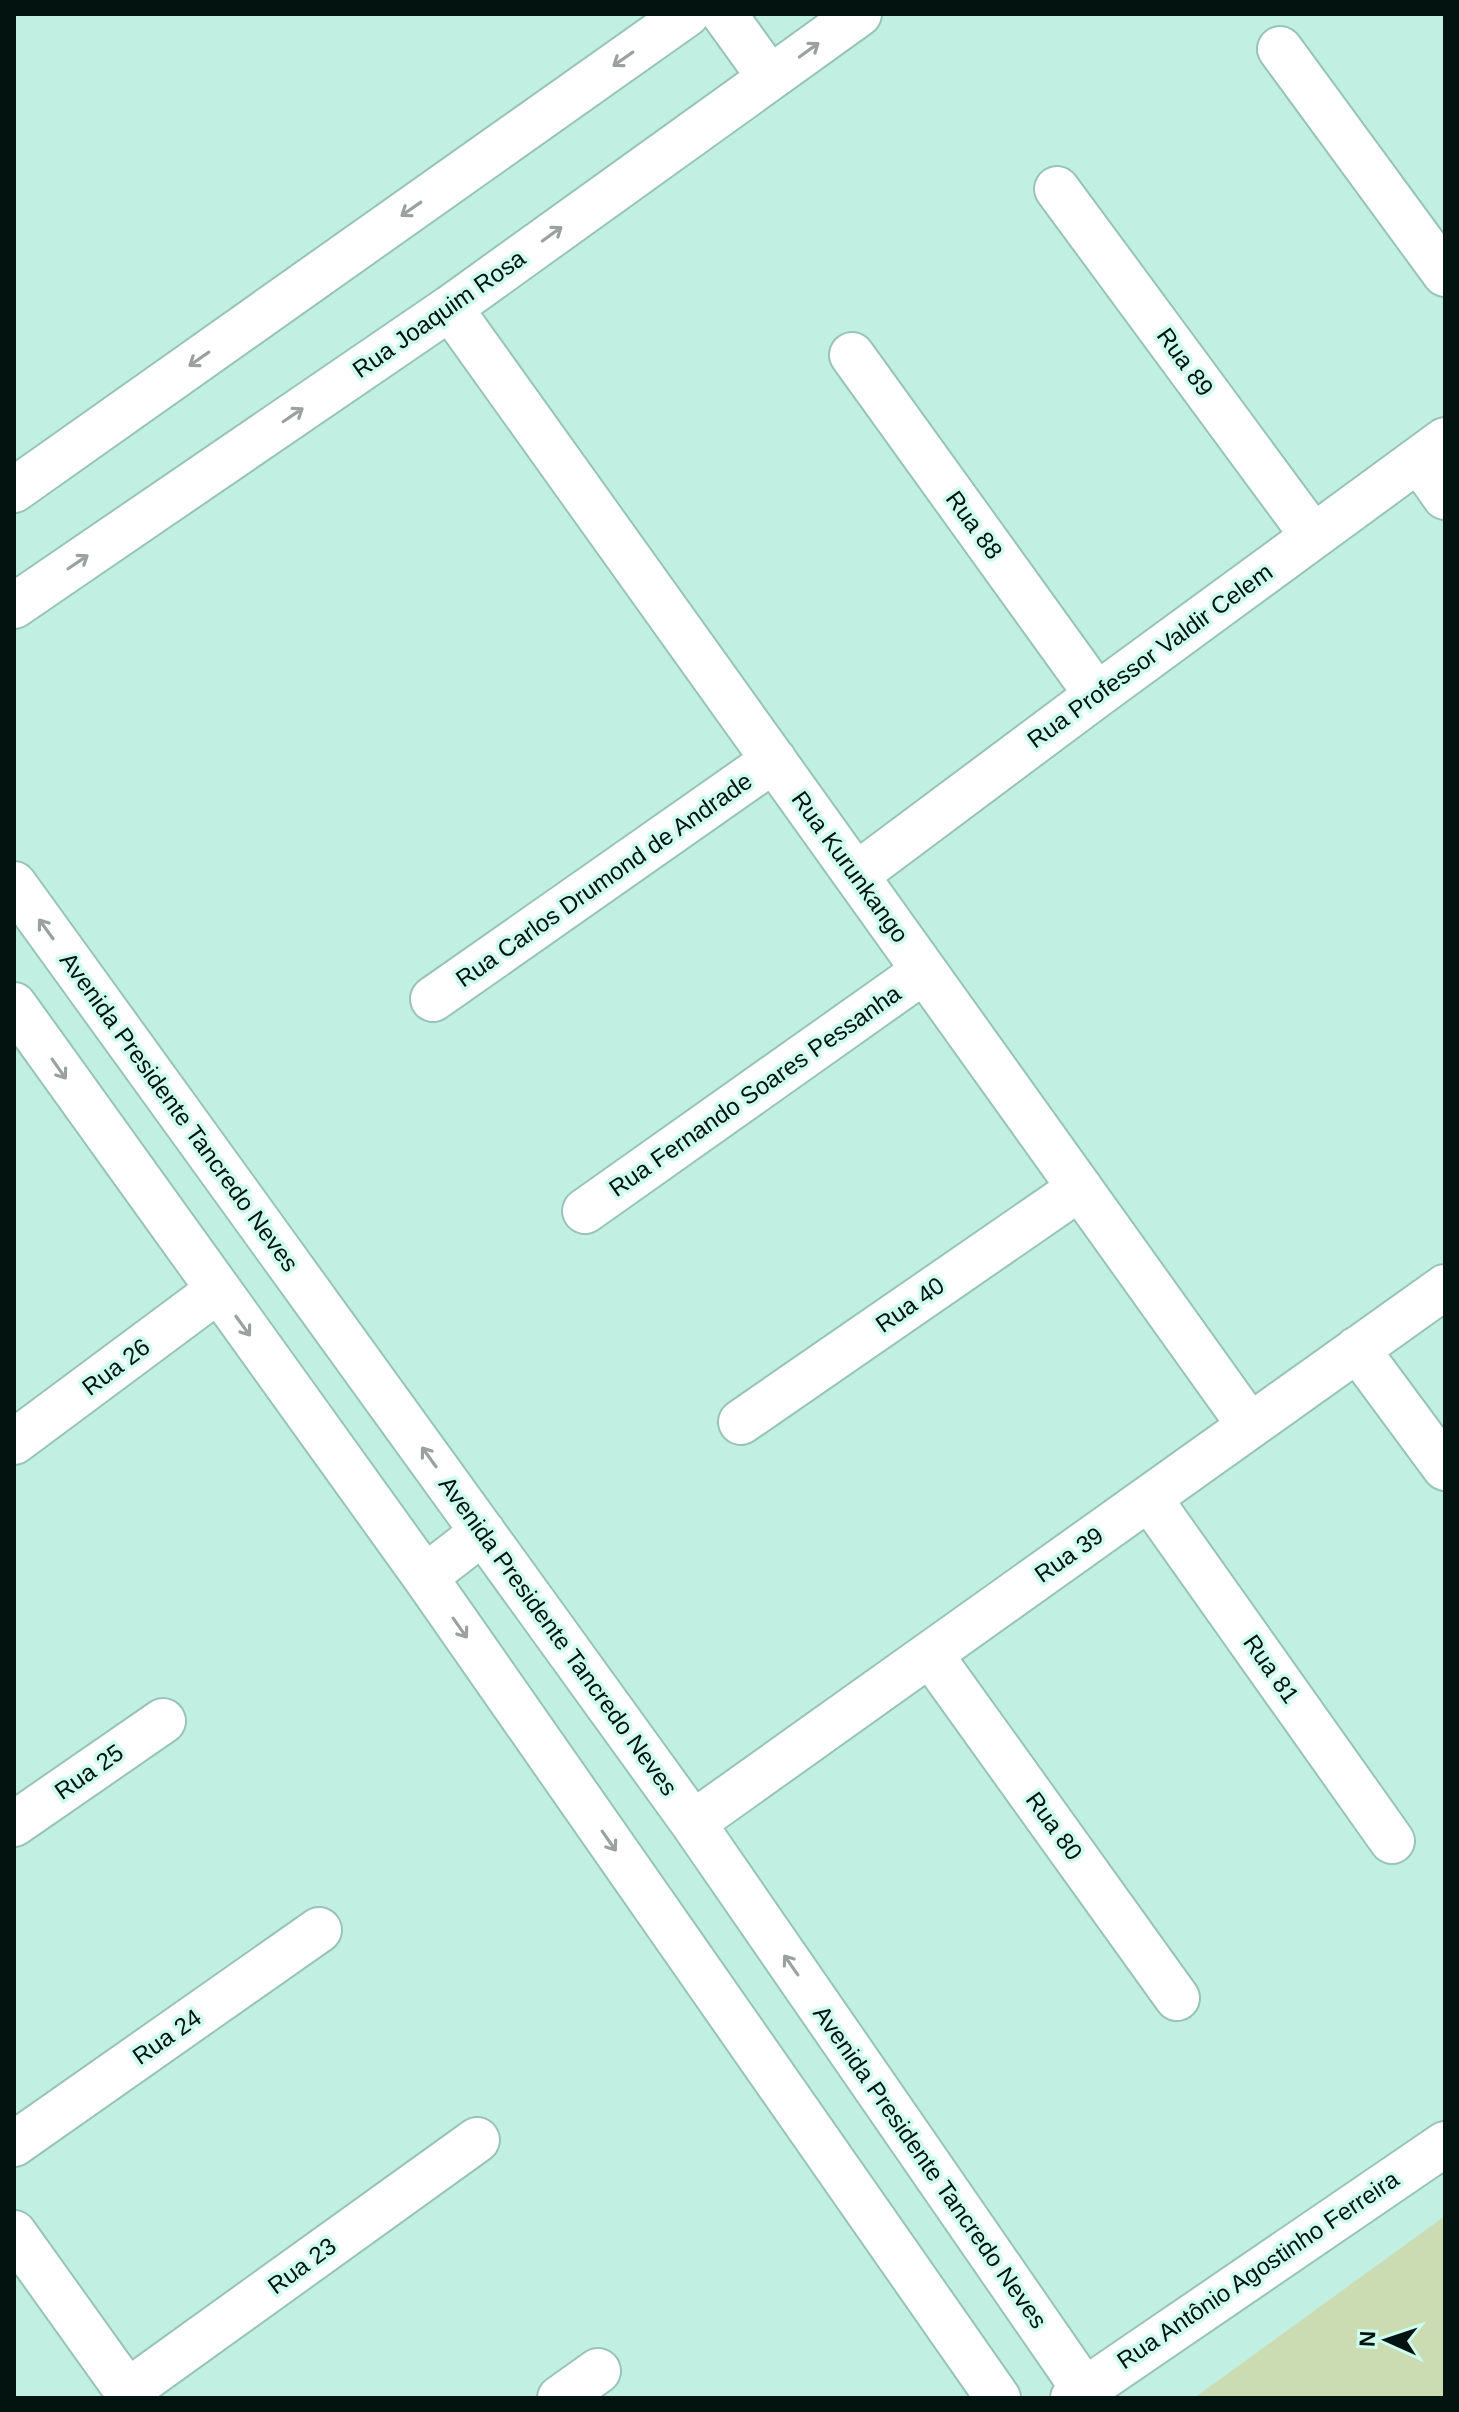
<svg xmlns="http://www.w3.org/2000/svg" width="1459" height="2412" font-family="Arial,sans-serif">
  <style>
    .green { fill: #cbdcb2 }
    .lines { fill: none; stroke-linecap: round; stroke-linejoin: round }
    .minor-casing { stroke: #98c4b8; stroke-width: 48 }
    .minor { stroke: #fff; stroke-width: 44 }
    .oneway { stroke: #9aa19f }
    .labels { text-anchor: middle; stroke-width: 7; stroke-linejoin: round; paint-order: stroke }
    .street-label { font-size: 24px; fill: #03130f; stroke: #cefcef }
  </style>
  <rect width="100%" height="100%" fill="#c1efe2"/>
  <!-- green -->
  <path class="green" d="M 1445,2216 L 1445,2398 L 1194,2398 Z"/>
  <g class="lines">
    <defs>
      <path id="minor" d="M 724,14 L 770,78
        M 1280,49 L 1445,274
        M 1057,189 L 1313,536
        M 450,308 L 1250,1426
        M 852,355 L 1097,695
        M 1419,460 L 1445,497
        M 14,490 L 687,14
        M 14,606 L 450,308 L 859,14
        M 856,875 L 1097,695 L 1445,440
        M 14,884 L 693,1823 L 1090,2398
        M 433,999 L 774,760
        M 14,1005 L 425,1577 L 998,2398
        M 585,1211 L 924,971
        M 1357,1349 L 1445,1468
        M 741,1422 L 1080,1188
        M 14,1442 L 217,1291
        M 1149,1498 L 1392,1841
        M 425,1577 L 483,1532
        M 930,1654 L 1177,1998
        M 693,1823 L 1445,1287
        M 14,1824 L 163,1721
        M 14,2144 L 319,1930
        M 14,2233 L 132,2398
        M 128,2391 L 477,2140
        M 560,2398 L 598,2371
        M 1073,2398 L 1445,2144"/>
    </defs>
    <!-- minor casing -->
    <use href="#minor" class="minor-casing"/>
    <!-- minor -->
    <use href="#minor" class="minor"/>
  </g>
  <!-- one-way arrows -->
  <defs><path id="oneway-shaft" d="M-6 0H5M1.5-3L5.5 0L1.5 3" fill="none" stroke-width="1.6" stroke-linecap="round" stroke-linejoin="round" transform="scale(2)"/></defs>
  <g class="oneway">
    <use href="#oneway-shaft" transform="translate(809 50) rotate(-36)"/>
    <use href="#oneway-shaft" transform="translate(623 59) rotate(145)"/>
    <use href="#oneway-shaft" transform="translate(411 209) rotate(145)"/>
    <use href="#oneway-shaft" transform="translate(552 234) rotate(-36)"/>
    <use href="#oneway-shaft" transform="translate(199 359) rotate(145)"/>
    <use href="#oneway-shaft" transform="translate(293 415) rotate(-34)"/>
    <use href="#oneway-shaft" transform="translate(78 562) rotate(-34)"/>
    <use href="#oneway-shaft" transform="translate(46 929) rotate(-126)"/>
    <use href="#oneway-shaft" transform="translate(59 1069) rotate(55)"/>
    <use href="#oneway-shaft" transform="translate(243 1326) rotate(54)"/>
    <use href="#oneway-shaft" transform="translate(429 1457) rotate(-126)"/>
    <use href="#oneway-shaft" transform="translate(460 1628) rotate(55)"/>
    <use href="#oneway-shaft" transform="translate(609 1841) rotate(55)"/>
    <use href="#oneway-shaft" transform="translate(791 1965) rotate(-125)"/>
  </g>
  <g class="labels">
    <!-- street labels -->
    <g class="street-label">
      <text transform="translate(439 314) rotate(-35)" y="8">Rua Joaquim Rosa</text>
      <text transform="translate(1185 362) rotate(54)" y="8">Rua 89</text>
      <text transform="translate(974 525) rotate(54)" y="8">Rua 88</text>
      <text transform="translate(1150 656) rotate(-36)" y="8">Rua Professor Valdir Celem</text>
      <text transform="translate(850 867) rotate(54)" y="8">Rua Kurunkango</text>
      <text transform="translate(604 880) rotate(-35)" y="8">Rua Carlos Drumond de Andrade</text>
      <text transform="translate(755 1091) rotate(-35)" y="8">Rua Fernando Soares Pessanha</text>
      <text transform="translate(179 1112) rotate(54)" y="8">Avenida Presidente Tancredo Neves</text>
      <text transform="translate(910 1305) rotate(-35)" y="8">Rua 40</text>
      <text transform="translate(116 1367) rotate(-37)" y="8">Rua 26</text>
      <text transform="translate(1069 1555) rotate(-35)" y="8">Rua 39</text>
      <text transform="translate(558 1636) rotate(54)" y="8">Avenida Presidente Tancredo Neves</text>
      <text transform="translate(1271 1669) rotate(55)" y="8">Rua 81</text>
      <text transform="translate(89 1772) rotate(-35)" y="8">Rua 25</text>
      <text transform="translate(1054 1826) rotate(54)" y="8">Rua 80</text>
      <text transform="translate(167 2037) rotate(-35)" y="8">Rua 24</text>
      <text transform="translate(930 2167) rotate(55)" y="8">Avenida Presidente Tancredo Neves</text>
      <text transform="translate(302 2266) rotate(-36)" y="8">Rua 23</text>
      <text transform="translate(1258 2270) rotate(-34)" y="8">Rua Antônio Agostinho Ferreira</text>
    </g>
  </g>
  <!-- border -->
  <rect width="1459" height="2412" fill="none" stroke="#03130f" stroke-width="32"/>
  <!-- north arrow -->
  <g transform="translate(1387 2340) rotate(273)" stroke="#cefcef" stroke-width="6" paint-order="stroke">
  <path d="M0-6L14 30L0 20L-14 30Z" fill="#03130f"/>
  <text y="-12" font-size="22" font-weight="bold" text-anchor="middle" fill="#03130f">N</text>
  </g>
</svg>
